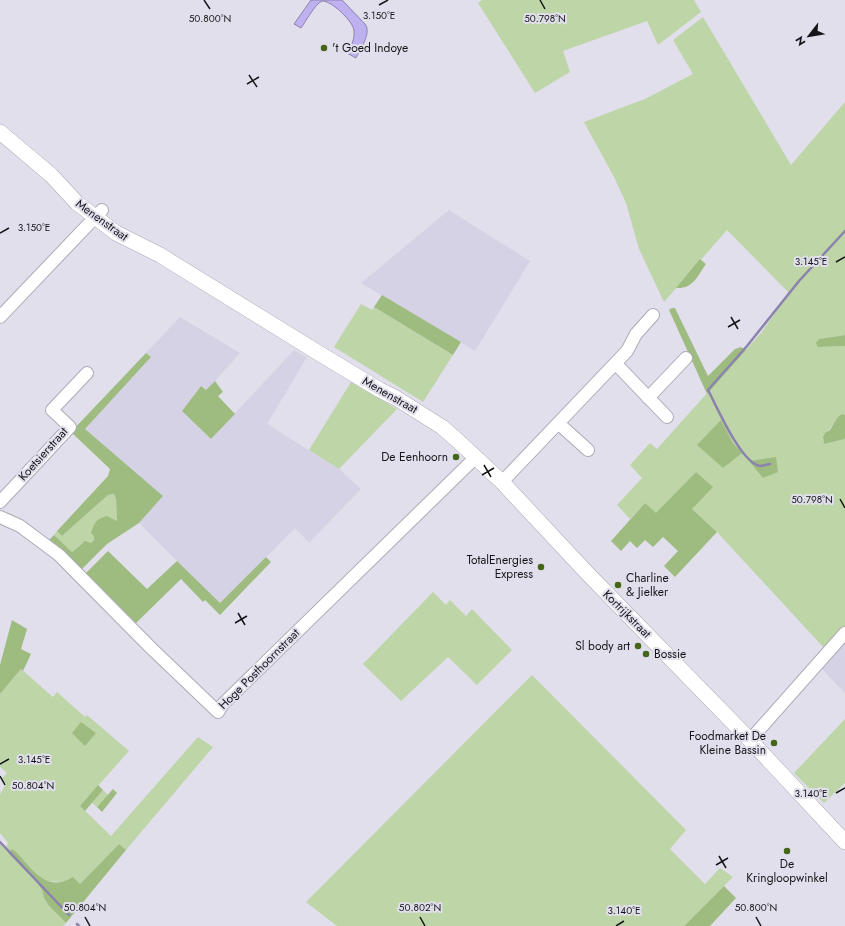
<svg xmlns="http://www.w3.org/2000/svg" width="845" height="926" font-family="Jost,sans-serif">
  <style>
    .built { fill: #d6d2e5 }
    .green { fill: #bed5a7; fill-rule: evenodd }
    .forest { fill: #9ebc80 }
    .water { fill: #bfb1ef; stroke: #8c82ae }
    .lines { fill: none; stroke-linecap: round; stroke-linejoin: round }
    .stream { stroke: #8c82ae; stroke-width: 2.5 }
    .minor-casing { stroke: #acaab5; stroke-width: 14 }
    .major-casing { stroke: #acaab5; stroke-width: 16 }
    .minor { stroke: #fff; stroke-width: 12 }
    .major { stroke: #fff; stroke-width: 15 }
    .ticks { fill: none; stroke: #151418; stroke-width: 1.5 }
    .poi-dot { fill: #456519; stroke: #e1dfeb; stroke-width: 1.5 }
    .labels { text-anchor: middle; stroke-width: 4; stroke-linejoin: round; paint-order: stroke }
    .poi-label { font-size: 12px; fill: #151418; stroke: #e1dfeb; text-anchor: end }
    .street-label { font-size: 12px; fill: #151418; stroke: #e1dfeb }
    .ticks-label { font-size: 10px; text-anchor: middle; fill: #151418; stroke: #e1dfeb; stroke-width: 4; stroke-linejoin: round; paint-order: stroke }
  </style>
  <rect width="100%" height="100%" fill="#e1dfeb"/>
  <!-- built -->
  <path class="built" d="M 449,210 L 530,261 L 475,351 L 361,283 Z
    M 180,317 L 240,353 L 206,391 L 201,386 L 182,411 L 211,439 L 294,350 L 307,357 L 267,424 L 339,469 L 361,489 L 309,543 L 295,528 L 220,604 L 139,523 L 163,496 L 84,429 L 151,357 L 146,353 Z
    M 845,638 L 845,693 L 819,666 Z"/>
  <!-- green -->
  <path class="green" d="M 482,0 L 694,0 L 701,12 L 658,45 L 647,21 L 563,51 L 570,72 L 535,93 L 478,3 Z
    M 703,17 L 791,165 L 845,102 L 845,335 L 819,339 L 819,347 L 845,346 L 845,415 L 842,414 L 823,437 L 824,444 L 845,439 L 845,627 L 825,649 L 717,532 L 692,509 L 696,472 L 656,514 L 645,503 L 630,519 L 617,505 L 642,478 L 630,465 L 650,443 L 657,449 L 761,333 L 789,293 L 727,230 L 664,302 L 639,249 L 626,203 L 614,177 L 584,122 L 645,99 L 693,74 L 673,40 ZM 721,421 L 733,443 L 698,445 Z
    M 361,304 L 372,310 L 374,307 L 453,355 L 423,402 L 334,347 Z
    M 351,382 L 397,409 L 339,469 L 309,450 Z
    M 114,494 L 116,499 L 117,522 L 94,536 L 94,540 L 91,543 L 82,543 L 72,552 L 54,535 L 57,531 L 62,536 L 108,495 Z
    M 433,592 L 446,605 L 450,600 L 466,616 L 472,609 L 512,650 L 477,685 L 448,657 L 401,701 L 363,664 Z
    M 21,669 L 53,697 L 57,692 L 85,717 L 87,715 L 129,751 L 80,806 L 111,836 L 198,737 L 213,747 L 126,850 L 119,844 L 80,884 L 67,881 L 61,882 L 45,881 L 8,853 L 36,882 L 42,890 L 44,898 L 49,906 L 66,923 L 63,926 L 0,926 L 0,844 L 5,849 L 8,843 L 0,833 L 0,794 L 6,784 L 1,780 L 7,773 L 0,767 L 0,694 Z
    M 532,675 L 686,830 L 670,849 L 705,884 L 720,868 L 733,877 L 684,926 L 337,926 L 306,902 Z
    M 845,719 L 845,783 L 824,803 L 794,773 Z
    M 103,790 L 108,795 L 97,807 L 92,803 Z"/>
  <!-- forest -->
  <path class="forest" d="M 700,259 L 706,264 C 697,277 693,289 676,288 Z
    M 382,295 L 461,342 L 453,355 L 374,307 Z
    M 672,308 L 675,308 L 708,376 L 735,349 L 741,347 L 746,350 L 707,394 L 669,310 Z
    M 845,335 L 845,346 L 818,347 L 816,343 L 819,339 Z
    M 146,353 L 151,357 L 85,429 L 163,496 L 139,523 L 107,544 L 81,570 L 49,540 L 54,535 L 72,552 L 85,541 L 91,543 L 94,540 L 94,536 L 91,533 C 94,523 96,519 107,516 L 117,521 L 116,499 L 114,494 L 108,495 L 62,536 L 57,531 L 108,476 L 110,469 L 71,432 Z
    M 215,381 L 223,392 L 218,396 L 235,414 L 211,439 L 182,411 L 201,386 L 206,390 Z
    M 842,414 L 845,415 L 845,439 L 824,444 L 823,437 L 825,433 L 830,430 L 838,417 Z
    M 721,420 L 733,443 L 742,453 L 723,468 L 697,445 Z
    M 776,457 L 778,472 L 763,478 L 749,461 Z
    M 696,472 L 713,487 L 692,509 L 717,532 L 675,577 L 664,566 L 678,551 L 663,537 L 653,547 L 645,540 L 637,548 L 630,541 L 621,551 L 611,541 L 645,503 L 656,513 Z
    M 108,551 L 147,589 L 177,561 L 220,603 L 266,557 L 271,562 L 220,615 L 205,600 L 203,602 L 181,579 L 135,624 L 85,574 Z
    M 12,620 L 27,629 L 21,649 L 31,654 L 23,671 L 21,669 L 0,694 L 0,665 Z
    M 81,722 L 96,733 L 85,746 L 72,733 Z
    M 98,785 L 103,790 L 85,811 L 80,806 Z
    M 113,789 L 117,793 L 102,812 L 97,807 Z
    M 119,844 L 126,850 L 66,923 L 49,906 L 44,898 L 42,890 L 36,882 L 8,853 L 12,849 L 15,851 C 32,868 46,894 73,877 L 80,884 Z
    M 724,886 L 736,898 L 710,926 L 684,926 Z"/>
  <!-- water -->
  <path class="water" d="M 311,0 L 342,0 L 365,24 C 372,33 360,49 356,58 L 347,53 C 351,46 355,39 354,31 C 354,22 331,0 322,1 C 315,4 306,21 301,28 L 294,24 Z"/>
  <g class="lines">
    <!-- stream -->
    <path class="stream" d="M 770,464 C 767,464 763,466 760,466 C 741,463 717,407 708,390 L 747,346 L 799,281 L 845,231
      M 0,842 L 69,915
      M 77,924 L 79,926"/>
    <defs>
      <path id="minor" d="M 0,317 L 102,210
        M 616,364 L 667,417
        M 648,398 L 686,358
        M 558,423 L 588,450
        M 502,482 L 627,351 L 636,334 L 653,315
        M 0,502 L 70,427 L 52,410 L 87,373
        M 0,517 L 20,526 L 59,555 L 151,648 L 218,712 L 222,705 L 476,457
        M 750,740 L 845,633"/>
      <path id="major" d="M 0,132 L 51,175 L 77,203 L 116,233 L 160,255 L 317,352 L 380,390 L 396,398 L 442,427 L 458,441 L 502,482 L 588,574 L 750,740 L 845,842"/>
    </defs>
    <!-- minor casing -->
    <use href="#minor" class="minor-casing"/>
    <!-- major casing -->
    <use href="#major" class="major-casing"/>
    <!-- minor -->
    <use href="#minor" class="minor"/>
    <!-- major -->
    <use href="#major" class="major"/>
  </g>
  <!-- ticks -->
  <path class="ticks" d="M 204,0 L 210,9M 540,0 L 545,9M 379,5 L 388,0M 249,75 L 257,87M 247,84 L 259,77M 0,233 L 9,228M 836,262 L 845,257M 731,317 L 738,329M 728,327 L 740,320M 484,465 L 491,477M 482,475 L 494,468M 840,499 L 845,508M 238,613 L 245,625M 235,623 L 247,616M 0,764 L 9,759M 0,776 L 5,785M 836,793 L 845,788M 719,856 L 726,868M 716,865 L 728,858M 85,917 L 90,926M 420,917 L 425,926M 756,917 L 761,926M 616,926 L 624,921"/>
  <!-- markers -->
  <g class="poi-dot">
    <circle cx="324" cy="48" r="4"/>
    <circle cx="456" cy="457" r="4"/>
    <circle cx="541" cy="567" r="4"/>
    <circle cx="618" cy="585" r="4"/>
    <circle cx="638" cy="646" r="4"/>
    <circle cx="646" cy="654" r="4"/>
    <circle cx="774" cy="743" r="4"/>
    <circle cx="787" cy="851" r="4"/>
  </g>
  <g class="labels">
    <!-- poi labels -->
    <g class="poi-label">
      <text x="332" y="52" text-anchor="start">'t Goed Indoye</text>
      <text x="448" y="461">De Eenhoorn</text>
      <text x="533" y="564">TotalEnergies<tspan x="533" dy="14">Express</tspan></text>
      <text x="626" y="582" text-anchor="start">Charline<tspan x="626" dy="14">&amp; Jielker</tspan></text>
      <text x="630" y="650">Sl body art</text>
      <text x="654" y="658" text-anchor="start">Bossie</text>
      <text x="766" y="740">Foodmarket De<tspan x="766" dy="14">Kleine Bassin</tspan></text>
      <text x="787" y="868" text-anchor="middle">De<tspan x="787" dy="14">Kringloopwinkel</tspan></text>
    </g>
    <!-- street labels -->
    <g class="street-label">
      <text transform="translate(102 220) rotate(36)" y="4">Menenstraat</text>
      <text transform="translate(390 395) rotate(30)" y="4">Menenstraat</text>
      <text transform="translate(43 454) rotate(-48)" y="4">Koetsierstraat</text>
      <text transform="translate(627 614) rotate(45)" y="4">Kortrijkstraat</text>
      <text transform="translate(259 669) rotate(-45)" y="4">Hoge Posthoornstraat</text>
    </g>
  </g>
  <g class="ticks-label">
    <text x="379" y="19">3.150°E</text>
    <text x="210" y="22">50.800°N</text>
    <text x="545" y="22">50.798°N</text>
    <text x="34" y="231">3.150°E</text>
    <text x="811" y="265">3.145°E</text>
    <text x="812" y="503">50.798°N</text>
    <text x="34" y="763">3.145°E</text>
    <text x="33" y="789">50.804°N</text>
    <text x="811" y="797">3.140°E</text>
    <text x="85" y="911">50.804°N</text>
    <text x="420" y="911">50.802°N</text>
    <text x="756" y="911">50.800°N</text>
    <text x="624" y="914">3.140°E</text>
  </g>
  <!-- north arrow -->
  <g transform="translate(809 36) rotate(239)" stroke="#e1dfeb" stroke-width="3" paint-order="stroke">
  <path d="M0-3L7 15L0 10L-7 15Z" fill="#151418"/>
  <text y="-6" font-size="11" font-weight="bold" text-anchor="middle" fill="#151418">N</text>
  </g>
</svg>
